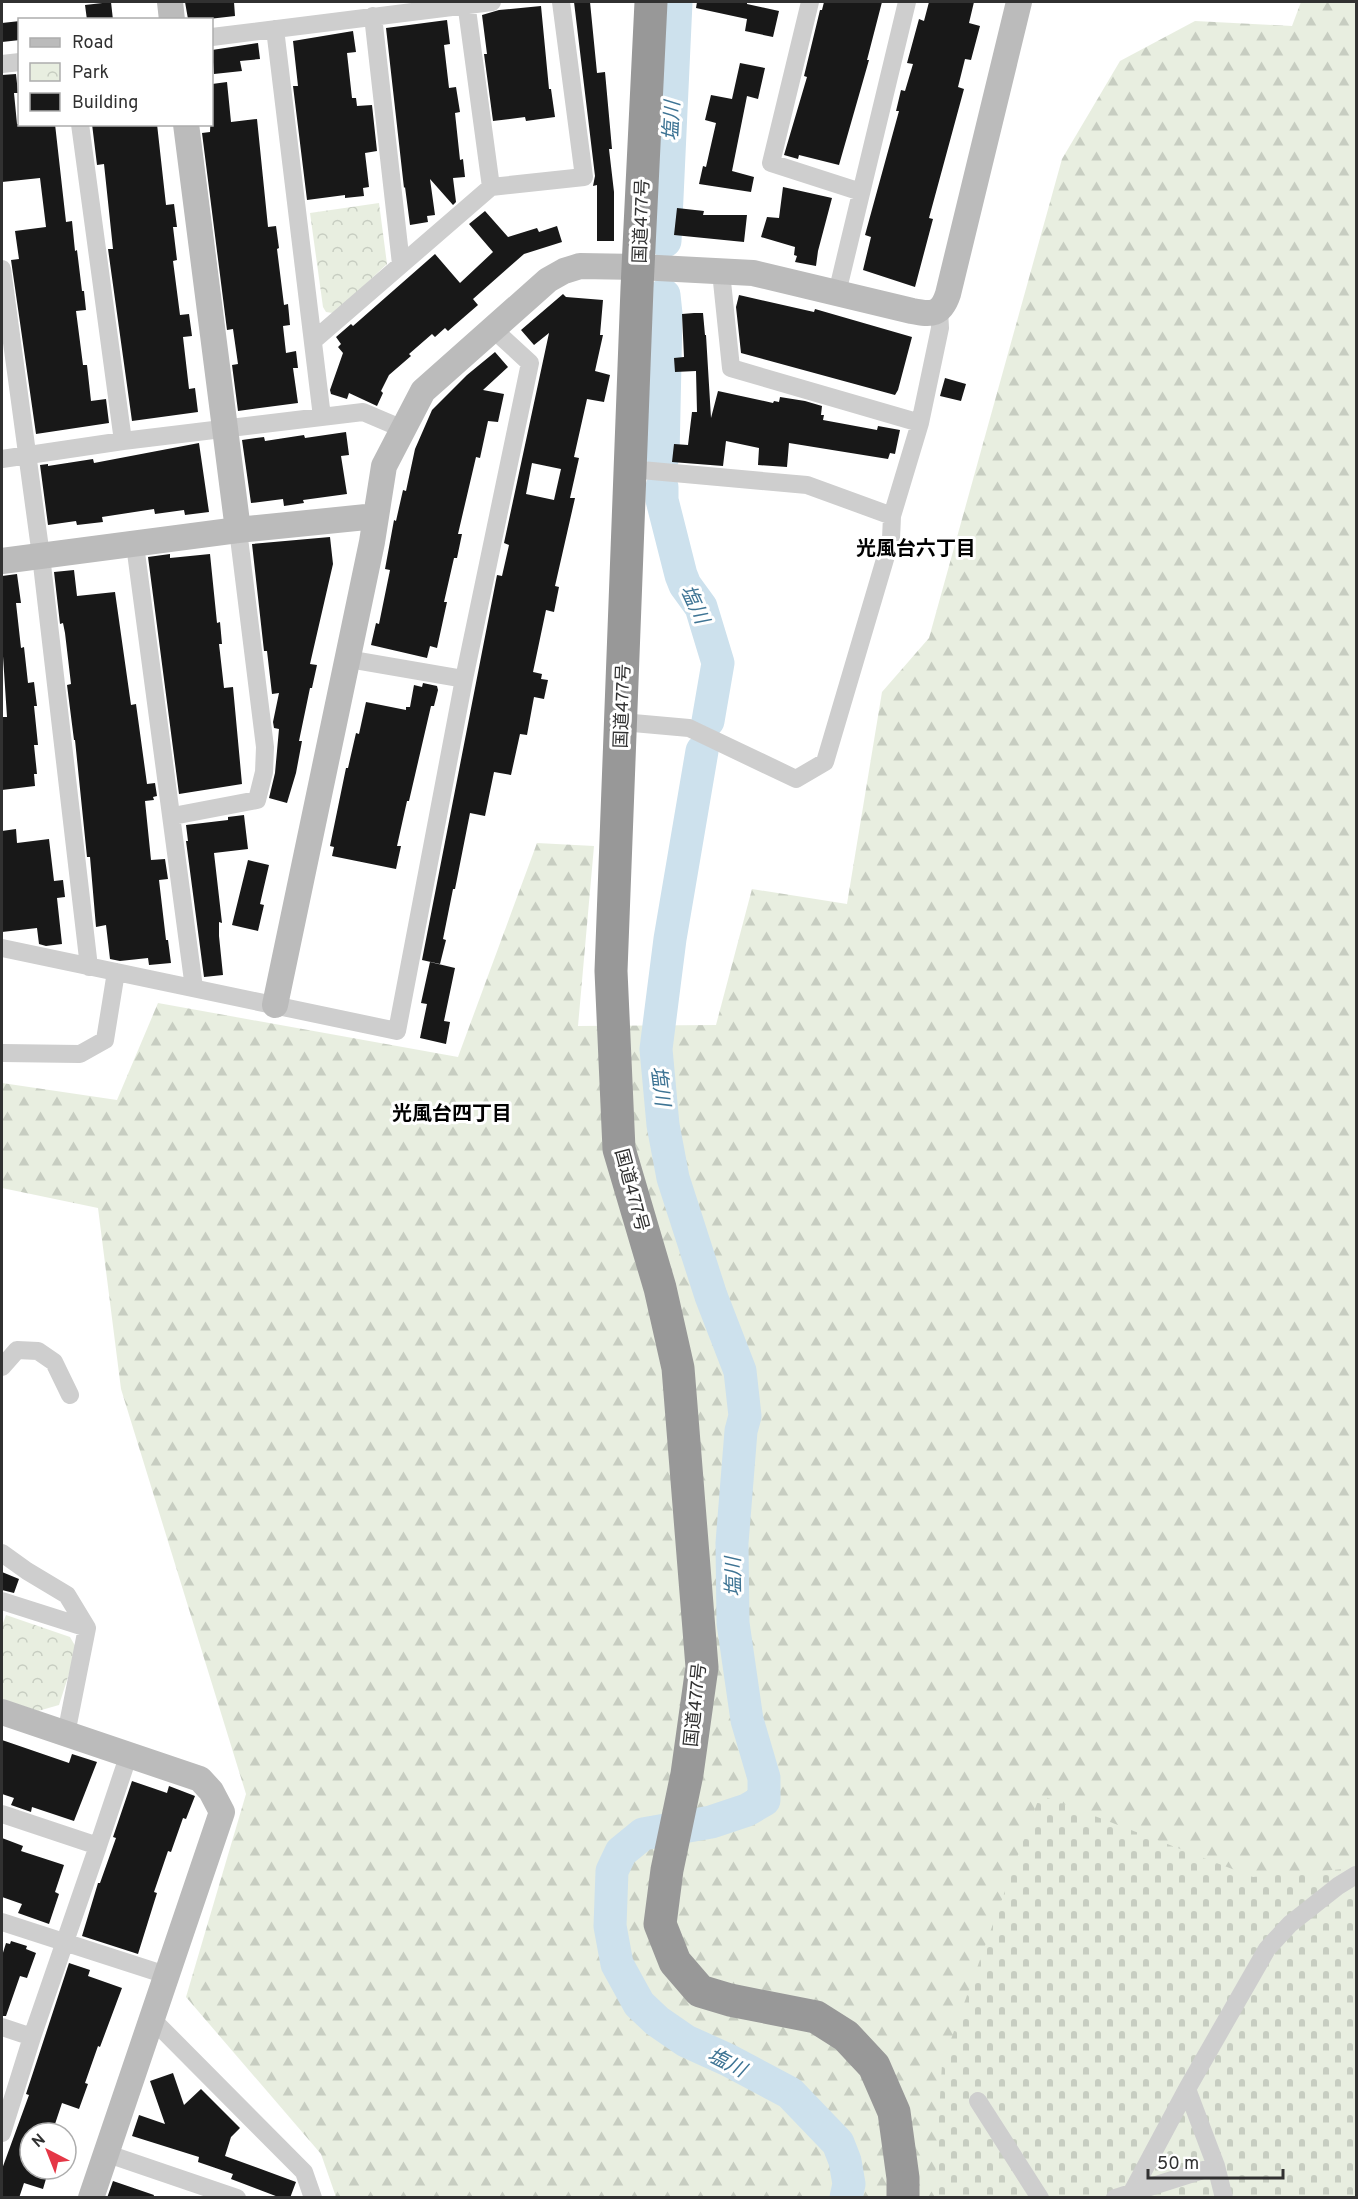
<svg xmlns="http://www.w3.org/2000/svg" width="1358" height="2199" font-family="Overpass,'Noto Sans JP',sans-serif">
  <style>
    .forest { fill: url(#forest-firs) }
    .cemetery { fill: url(#cemetery-stones) }
    .park { fill: url(#park-crowns) }
    .lines { fill: none; stroke-linecap: round; stroke-linejoin: round }
    .river { stroke: #cde1ed; stroke-width: 33 }
    .building { fill: #181818; fill-rule: evenodd }
    .street { stroke: #cecece; stroke-width: 18 }
    .secondary { stroke: #bbb; stroke-width: 26 }
    .highway { stroke: #989898; stroke-width: 33 }
    .labels { text-anchor: middle; stroke-width: 6; stroke-linejoin: round; paint-order: stroke }
    .street-label { font-size: 18px; fill: #313131; stroke: #fff }
    .water-label { font-size: 20px; font-style: italic; fill: #3e7494; stroke: #fff }
    .neighbourhood-label { font-size: 20px; font-weight: bold; fill: #000; stroke: #fff }
  </style>
  <defs>
    <pattern id="forest-firs" width="22" height="20" patternUnits="userSpaceOnUse" patternTransform="scale(1.5)"><rect width="22" height="20" fill="#e8eee0"/><path d="M5 1l3.5 6h-7zM16 11l3.5 6h-7z" fill="#c7cdc1"/></pattern>
    <pattern id="cemetery-stones" width="16" height="16" patternUnits="userSpaceOnUse" patternTransform="scale(1.5)"><rect width="16" height="16" fill="#e8eee0"/><path d="M2 7V4a2 2 0 0 1 4 0v3zM10 15v-3a2 2 0 0 1 4 0v3z" fill="#c7cdc1"/></pattern>
    <pattern id="park-crowns" width="20" height="18" patternUnits="userSpaceOnUse" patternTransform="scale(1.5)"><rect width="20" height="18" fill="#e8eee0"/><path d="M2 6a3 3 0 1 1 6 0M12 15a3 3 0 1 1 6 0" fill="none" stroke="#c7cdc1"/></pattern>
  </defs>
  <rect width="100%" height="100%" fill="#fff"/>
  <!-- forest -->
  <path class="forest" d="M 1301,2 L 1356,2 L 1356,2197 L 336,2197 L 321,2154 L 186,1997 L 246,1794 L 121,1389 L 98,1208 L 2,1188 L 2,1083 L 117,1100 L 158,1003 L 458,1057 L 537,843 L 594,846 L 578,1026 L 716,1025 L 752,889 L 847,904 L 882,692 L 929,638 L 1062,159 L 1120,61 L 1195,21 L 1292,26 Z"/>
  <!-- cemetery -->
  <path class="cemetery" d="M 1040,1795 L 1253,1877 L 1356,1868 L 1356,2083 L 1355,2090 L 1356,2094 L 1356,2197 L 934,2198 L 942,2064 Z"/>
  <!-- park -->
  <path class="park" d="M 379,203 L 387,264 L 336,312 L 333,313 L 326,312 L 323,307 L 310,213 Z
    M 6,1615 L 70,1637 L 77,1649 L 59,1705 L 38,1711 L 2,1699 L 2,1626 Z"/>
  <g class="lines">
    <!-- river -->
    <path class="river" d="M 665,241 L 676,2
      M 663,457 L 666,314 L 664,295
      M 662,487 L 662,500 L 681,575 L 685,585 L 701,607 L 718,663 L 708,721
      M 702,751 L 670,939 L 656,1049 L 663,1125 L 673,1178 L 711,1296 L 740,1371 L 745,1416 L 741,1431 L 732,1543 L 733,1623 L 747,1720 L 764,1778 L 764,1800 L 747,1810 L 711,1822 L 643,1834 L 621,1852 L 612,1871 L 610,1926 L 617,1964 L 639,2004 L 657,2021 L 686,2041 L 728,2060 L 790,2093 L 838,2143 L 845,2161 L 849,2184 L 846,2198"/>
  </g>
  <!-- building -->
  <path class="building" d="M 111,2 L 113,20 L 87,20 L 85,5 Z
    M 185,2 L 234,2 L 235,16 L 200,20 L 188,19 Z
    M 574,2 L 590,2 L 597,73 L 605,72 L 612,149 L 609,149 L 614,192 L 614,241 L 597,241 L 597,185 L 593,186 L 595,176 Z
    M 697,2 L 747,2 L 747,4 L 779,11 L 773,37 L 745,31 L 747,19 L 696,8 Z
    M 824,2 L 882,2 L 867,60 L 869,60 L 839,165 L 799,155 L 798,159 L 784,155 L 807,77 L 804,76 L 820,10 L 822,10 Z
    M 929,2 L 974,2 L 969,23 L 980,26 L 971,60 L 965,59 L 958,87 L 964,89 L 929,218 L 933,219 L 915,287 L 863,270 L 871,237 L 865,235 L 899,111 L 896,111 L 901,90 L 905,91 L 913,64 L 907,63 L 919,19 L 924,21 Z
    M 541,6 L 549,89 L 551,89 L 555,117 L 526,121 L 525,117 L 493,121 L 484,54 L 487,54 L 482,15 L 499,10 Z
    M 447,20 L 450,44 L 444,45 L 449,88 L 456,87 L 460,112 L 455,113 L 460,160 L 463,159 L 465,177 L 453,178 L 456,202 L 453,205 L 430,179 L 435,215 L 427,216 L 428,222 L 410,225 L 405,187 L 404,188 L 386,28 Z
    M 20,21 L 20,40 L 2,42 L 2,23 Z
    M 353,31 L 356,52 L 347,53 L 352,98 L 356,98 L 357,106 L 372,105 L 377,151 L 365,153 L 369,187 L 363,188 L 364,196 L 345,198 L 345,195 L 307,200 L 293,86 L 298,86 L 293,41 Z
    M 258,43 L 260,59 L 240,61 L 242,71 L 214,74 L 212,50 Z
    M 740,63 L 765,68 L 758,99 L 747,96 L 732,171 L 754,177 L 751,192 L 699,184 L 703,166 L 706,167 L 716,123 L 705,120 L 711,95 L 732,99 Z
    M 16,74 L 18,93 L 14,93 L 17,124 L 55,124 L 66,222 L 72,221 L 75,251 L 77,250 L 82,291 L 84,291 L 86,310 L 76,311 L 83,365 L 87,365 L 91,401 L 106,399 L 109,423 L 36,434 L 11,260 L 19,259 L 15,231 L 46,227 L 40,178 L 2,182 L 2,75 Z
    M 227,82 L 231,122 L 257,119 L 268,227 L 276,226 L 279,248 L 277,249 L 284,305 L 288,304 L 290,325 L 283,326 L 286,353 L 296,351 L 298,368 L 293,368 L 298,403 L 238,411 L 232,365 L 238,364 L 233,329 L 227,330 L 202,133 L 210,132 L 212,84 Z
    M 92,124 L 157,124 L 166,205 L 174,204 L 177,227 L 173,227 L 177,260 L 173,261 L 180,315 L 189,314 L 192,336 L 183,337 L 189,389 L 195,388 L 198,412 L 132,421 L 108,249 L 113,249 L 104,164 L 97,165 Z
    M 783,187 L 832,198 L 818,251 L 816,266 L 795,262 L 797,256 L 794,255 L 795,247 L 761,237 L 767,217 L 779,218 Z
    M 677,208 L 704,211 L 703,215 L 747,215 L 744,242 L 674,235 Z
    M 485,211 L 508,237 L 537,228 L 539,232 L 557,226 L 562,242 L 524,254 L 473,299 L 478,305 L 448,331 L 445,328 L 435,337 L 432,334 L 409,354 L 411,356 L 389,375 L 381,391 L 383,393 L 377,406 L 349,393 L 347,399 L 331,394 L 330,390 L 343,353 L 338,347 L 341,344 L 336,337 L 351,324 L 353,326 L 435,254 L 460,283 L 493,252 L 469,224 Z
    M 563,294 L 566,297 L 603,300 L 600,335 L 603,335 L 595,371 L 610,375 L 604,402 L 587,399 L 574,457 L 579,458 L 570,498 L 575,498 L 555,586 L 559,587 L 554,612 L 546,610 L 533,672 L 542,674 L 541,679 L 548,680 L 544,699 L 534,697 L 527,735 L 520,734 L 511,775 L 494,772 L 485,816 L 470,813 L 455,889 L 453,889 L 443,939 L 446,940 L 440,964 L 422,960 L 497,575 L 502,576 L 509,545 L 504,543 L 549,333 L 534,345 L 521,330 ZM 532,463 L 561,469 L 554,500 L 526,494 Z
    M 739,295 L 814,312 L 815,309 L 912,337 L 898,390 L 895,395 L 741,353 L 736,307 Z
    M 694,313 L 703,313 L 705,335 L 706,335 L 711,418 L 718,391 L 773,403 L 774,401 L 779,402 L 780,397 L 805,401 L 822,406 L 821,415 L 824,415 L 823,420 L 877,430 L 878,426 L 900,430 L 895,454 L 890,453 L 888,459 L 789,443 L 787,467 L 758,465 L 759,448 L 726,441 L 723,466 L 672,462 L 674,444 L 688,445 L 692,412 L 697,412 L 696,371 L 675,372 L 674,358 L 684,357 L 682,314 Z
    M 495,352 L 508,367 L 483,390 L 504,394 L 498,422 L 488,421 L 480,458 L 476,457 L 458,534 L 462,534 L 457,558 L 454,558 L 444,602 L 447,602 L 437,648 L 430,646 L 427,658 L 371,645 L 376,623 L 379,624 L 390,570 L 385,569 L 394,520 L 396,521 L 403,490 L 406,491 L 415,449 L 432,410 L 467,375 Z
    M 945,378 L 966,384 L 961,401 L 940,396 Z
    M 346,432 L 349,455 L 341,456 L 347,494 L 303,500 L 304,503 L 284,506 L 283,499 L 251,503 L 242,440 L 264,437 L 265,441 L 304,435 L 305,438 Z
    M 199,443 L 209,512 L 185,515 L 184,510 L 155,514 L 154,509 L 102,517 L 103,522 L 77,525 L 76,521 L 48,525 L 40,465 L 48,464 L 48,466 L 93,459 L 94,463 Z
    M 330,537 L 333,564 L 310,664 L 317,665 L 312,688 L 310,688 L 299,741 L 302,741 L 296,773 L 287,803 L 269,798 L 275,773 L 279,729 L 274,728 L 273,722 L 279,693 L 272,694 L 267,651 L 264,651 L 252,544 Z
    M 170,554 L 170,558 L 210,554 L 217,623 L 220,622 L 222,644 L 219,644 L 224,688 L 233,687 L 242,784 L 179,794 L 148,557 Z
    M 74,570 L 77,596 L 115,592 L 131,705 L 136,704 L 147,784 L 155,783 L 157,796 L 153,797 L 154,800 L 145,801 L 151,860 L 165,859 L 168,879 L 159,880 L 166,940 L 168,940 L 171,963 L 149,965 L 148,958 L 120,961 L 110,959 L 106,925 L 96,927 L 90,857 L 87,857 L 75,740 L 74,740 L 67,685 L 71,684 L 65,633 L 63,623 L 60,624 L 54,572 Z
    M 17,574 L 21,603 L 16,603 L 21,648 L 24,647 L 28,683 L 34,682 L 37,706 L 34,706 L 38,745 L 34,745 L 37,774 L 34,774 L 35,786 L 2,790 L 2,717 L 7,717 L 2,641 L 2,576 Z
    M 423,683 L 437,686 L 438,690 L 434,706 L 431,706 L 409,801 L 407,801 L 397,846 L 401,846 L 396,869 L 332,856 L 334,847 L 330,846 L 346,768 L 348,768 L 356,733 L 359,734 L 366,702 L 406,710 L 406,707 L 410,707 L 414,685 L 422,687 Z
    M 244,815 L 248,849 L 214,853 L 222,923 L 219,922 L 219,936 L 223,975 L 204,977 L 186,841 L 188,841 L 186,825 L 228,820 L 228,817 Z
    M 16,829 L 17,843 L 49,839 L 54,881 L 63,880 L 65,897 L 57,898 L 62,944 L 46,946 L 39,944 L 37,928 L 2,932 L 2,831 Z
    M 248,860 L 269,865 L 260,904 L 264,905 L 258,931 L 232,925 Z
    M 430,962 L 455,968 L 444,1021 L 450,1022 L 446,1044 L 420,1038 L 427,1004 L 421,1003 Z
    M 2,1572 L 19,1579 L 14,1593 L 2,1590 Z
    M 2,1740 L 69,1763 L 72,1754 L 97,1762 L 74,1821 L 32,1807 L 31,1812 L 11,1805 L 14,1798 L 2,1794 Z
    M 132,1781 L 167,1793 L 169,1786 L 195,1796 L 186,1819 L 183,1818 L 171,1852 L 168,1851 L 154,1892 L 157,1893 L 138,1954 L 82,1936 L 98,1883 L 100,1883 L 116,1838 L 113,1837 Z
    M 2,1838 L 23,1846 L 21,1851 L 64,1865 L 55,1892 L 59,1894 L 49,1924 L 18,1913 L 22,1904 L 2,1897 Z
    M 11,1941 L 27,1946 L 26,1949 L 36,1953 L 27,1978 L 20,1976 L 6,2016 L 2,2016 L 2,1956 L 6,1943 L 10,1944 Z
    M 69,1963 L 90,1970 L 88,1976 L 122,1988 L 100,2047 L 98,2046 L 85,2083 L 88,2084 L 79,2109 L 62,2103 L 52,2133 L 30,2133 L 30,2169 L 39,2169 L 48,2172 L 43,2189 L 24,2183 L 19,2198 L 2,2198 L 2,2169 L 29,2095 L 26,2094 Z
    M 173,2073 L 184,2105 L 201,2089 L 240,2128 L 231,2137 L 225,2156 L 296,2182 L 290,2198 L 281,2198 L 231,2179 L 233,2174 L 198,2162 L 199,2157 L 132,2136 L 139,2115 L 165,2124 L 150,2081 Z
    M 113,2181 L 154,2195 L 153,2198 L 107,2198 Z"/>
  <g class="lines">
    <!-- street -->
    <path class="street" d="M 466,2 L 491,187
      M 810,2 L 771,163 L 861,192
      M 373,16 L 401,264
      M 275,29 L 322,417
      M 212,37 L 492,2
      M 2,64 L 20,62
      M 80,124 L 123,441
      M 2,269 L 41,556 L 89,967
      M 721,272 L 731,368 L 920,423
      M 837,293 L 907,2
      M 313,341 L 491,187 L 584,177 L 561,2
      M 2,459 L 123,441 L 363,412 L 403,429
      M 630,469 L 807,485 L 892,516
      M 135,545 L 194,988
      M 348,659 L 464,679
      M 622,722 L 689,728 L 796,779 L 825,762 L 891,539 L 892,516 L 920,423 L 940,328 L 939,310
      M 173,816 L 257,800 L 264,772 L 265,747 L 238,530
      M 2,948 L 397,1031 L 464,679 L 530,363 L 493,329
      M 2,1053 L 80,1054 L 105,1040 L 116,972
      M 2,1367 L 17,1350 L 38,1351 L 54,1362 L 70,1395
      M 2,1553 L 27,1571 L 67,1595 L 87,1628
      M 2,1601 L 87,1628 L 68,1724 L 64,1733
      M 2,1814 L 98,1846 L 129,1754
      M 2,1922 L 166,1975
      M 151,2018 L 304,2172 L 313,2198
      M 2,2027 L 32,2037
      M 1187,2089 L 1216,2166 L 1224,2198
      M 978,2101 L 1040,2198
      M 2,2133 L 32,2037 L 98,1846
      M 108,2154 L 237,2198
      M 1132,2192 L 1187,2089 L 1267,1949 L 1290,1924 L 1338,1886 L 1356,1875
      M 1115,2198 L 1216,2166"/>
    <!-- secondary -->
    <path class="secondary" d="M 170,2 L 172,20
      M 186,124 L 238,530
      M 2,561 L 238,530 L 376,516
      M 275,1005 L 372,542 L 384,466 L 423,391 L 548,280 L 564,271 L 580,266 L 639,267 L 753,273 L 912,311 C 932,315 941,315 948,294 L 1019,2
      M 2,1712 L 200,1779 L 211,1791 L 222,1812 L 91,2198"/>
    <!-- highway -->
    <path class="highway" d="M 651,2 L 637,288 L 611,971 L 619,1149 L 660,1288 L 678,1368 L 702,1667 L 687,1774 L 667,1870 L 660,1924 L 675,1962 L 700,1991 L 730,2000 L 816,2017 L 846,2036 L 874,2066 L 894,2112 L 903,2178 L 903,2198"/>
  </g>
  <g class="labels">
    <!-- street labels -->
    <g class="street-label">
      <text transform="translate(641 221) rotate(-88)" y="6">国道477号</text>
      <text transform="translate(622 706) rotate(-88)" y="6">国道477号</text>
      <text transform="translate(632 1190) rotate(75)" y="6">国道477号</text>
      <text transform="translate(695 1705) rotate(-84)" y="6">国道477号</text>
    </g>
    <!-- water labels -->
    <g class="water-label">
      <text transform="translate(671 121) rotate(-87)" y="7">塩川</text>
      <text transform="translate(695 604) rotate(65)" y="7">塩川</text>
      <text transform="translate(661 1086) rotate(83)" y="7">塩川</text>
      <text transform="translate(733 1577) rotate(-91)" y="7">塩川</text>
      <text transform="translate(727 2062) rotate(27)" y="7">塩川</text>
    </g>
    <!-- neighbourhood labels -->
    <g class="neighbourhood-label">
      <text x="916" y="555">光風台六丁目</text>
      <text x="452" y="1120">光風台四丁目</text>
    </g>
  </g>
  <!-- border -->
  <rect width="1358" height="2199" fill="none" stroke="#313131" stroke-width="6"/>
  <!-- legend -->
  <rect x="18" y="18" width="195" height="108" fill="#ffffff" stroke="#adadad" stroke-width="1.5"/>
  <rect x="30" y="38" width="30" height="9" fill="#bbbbbb" stroke="#adadad" stroke-width="1.5"/>
  <text x="72" y="48" font-size="18" fill="#313131">Road</text>
  <rect x="30" y="63" width="30" height="18" fill="url(#park-crowns)" stroke="#adadad" stroke-width="1.5"/>
  <text x="72" y="78" font-size="18" fill="#313131">Park</text>
  <rect x="30" y="93" width="30" height="18" fill="#181818" stroke="#adadad" stroke-width="1.5"/>
  <text x="72" y="108" font-size="18" fill="#313131">Building</text>
  <!-- north arrow -->
  <g transform="translate(48 2151) rotate(318)"><circle r="28" fill="#ffffff" stroke="#adadad" stroke-width="1.5"/>
  <path d="M0-4.5L10 22L0 15L-10 22Z" fill="#e53746"/>
  <text y="-9" font-size="16" font-weight="bold" text-anchor="middle" fill="#313131">N</text>
  </g>
  <!-- scale -->
  <path d="M1148 2169v9h135v-9" fill="none" stroke="#313131" stroke-width="3"/>
  <text x="1157" y="2169" font-size="18" fill="#313131" stroke="#ffffff" stroke-width="4.5" paint-order="stroke">50 m</text>
</svg>
